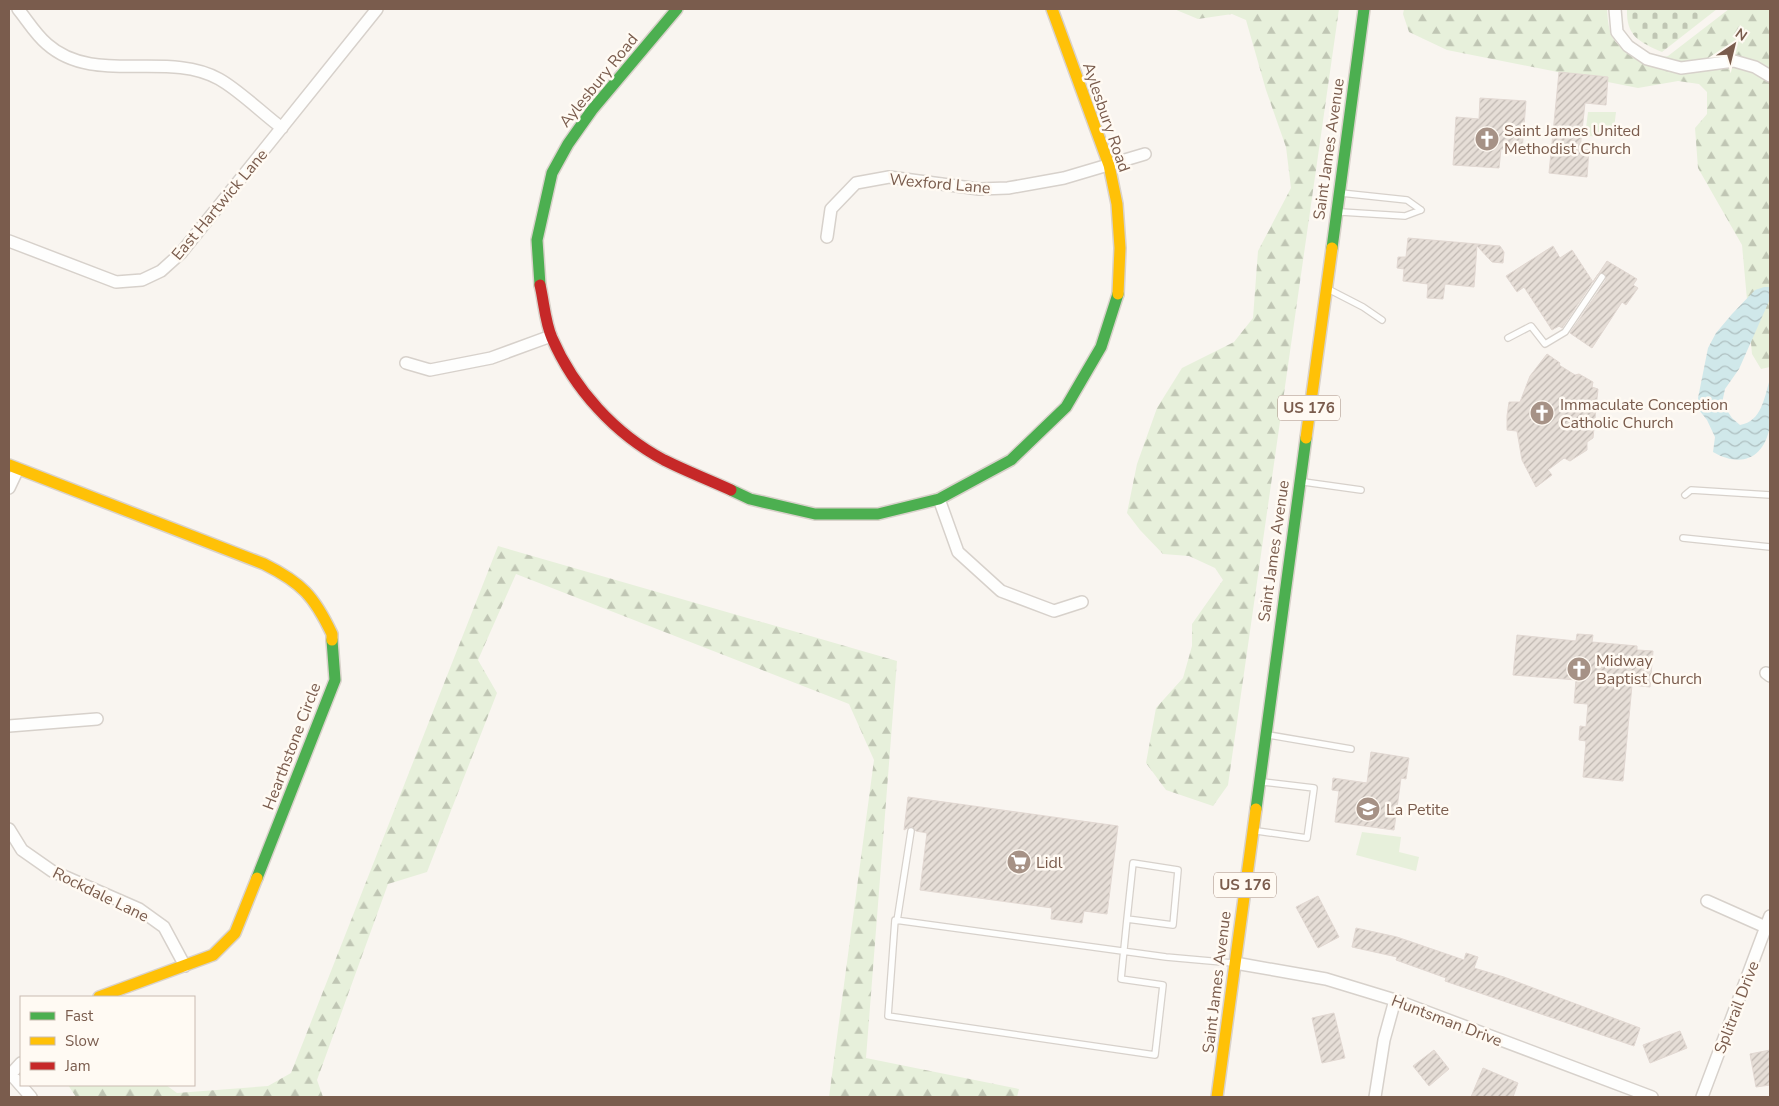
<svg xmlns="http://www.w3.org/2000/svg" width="1779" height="1106" font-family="'Nunito Sans',sans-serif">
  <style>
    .forest { fill: url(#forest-firs) }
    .cemetery { fill: url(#cemetery-stones) }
    .green { fill: #e7f0db }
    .water { fill: url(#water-waves) }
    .building { fill: url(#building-hatch); stroke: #e2d8d2 }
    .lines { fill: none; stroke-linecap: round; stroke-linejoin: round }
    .lane-casing { stroke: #d7d1cb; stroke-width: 8 }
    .street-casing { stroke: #d7d1cb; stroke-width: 14 }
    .fast-casing { stroke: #d9d2cb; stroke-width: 14 }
    .slow-casing { stroke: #d9d2cb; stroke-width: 14 }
    .jam-casing { stroke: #d9d2cb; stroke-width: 14 }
    .lane { stroke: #fefefd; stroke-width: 5.5 }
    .street { stroke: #fefefd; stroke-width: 11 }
    .fast { stroke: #4caf50; stroke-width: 11 }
    .slow { stroke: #ffc107; stroke-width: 11 }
    .jam { stroke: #c62828; stroke-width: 11 }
    .labels { text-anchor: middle; stroke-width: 5; stroke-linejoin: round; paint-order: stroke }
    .shield { fill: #fffaf3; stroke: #a28b7f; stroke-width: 1 }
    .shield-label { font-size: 15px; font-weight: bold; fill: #7a5c4d }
    .street-label { font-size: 16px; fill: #7a5c4d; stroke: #fffaf3 }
    .poi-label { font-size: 16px; fill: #7a5c4d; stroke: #fffaf3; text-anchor: start }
  </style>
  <defs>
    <pattern id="forest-firs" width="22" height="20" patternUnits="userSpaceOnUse" patternTransform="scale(1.25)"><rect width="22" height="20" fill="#e7f0db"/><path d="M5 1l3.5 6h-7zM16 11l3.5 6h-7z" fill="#c0c6b4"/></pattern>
    <pattern id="cemetery-stones" width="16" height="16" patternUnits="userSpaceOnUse" patternTransform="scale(1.25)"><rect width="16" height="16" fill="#e7f0db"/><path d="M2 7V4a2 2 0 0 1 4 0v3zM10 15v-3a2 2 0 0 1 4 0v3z" fill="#c0c6b4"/></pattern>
    <pattern id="water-waves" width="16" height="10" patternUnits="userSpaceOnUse" patternTransform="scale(1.25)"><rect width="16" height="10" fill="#d0e8ea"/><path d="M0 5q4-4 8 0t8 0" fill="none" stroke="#aebfc0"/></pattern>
    <pattern id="building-hatch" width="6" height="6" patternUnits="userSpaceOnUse" patternTransform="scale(1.25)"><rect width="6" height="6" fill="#e6ded7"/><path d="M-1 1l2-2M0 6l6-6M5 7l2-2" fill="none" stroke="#bfb7b1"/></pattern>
  </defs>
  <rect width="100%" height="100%" fill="#f9f5f0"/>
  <!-- forest -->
  <path class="forest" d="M 1174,9 L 1339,9 L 1228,785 L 1213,806 L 1166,790 L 1146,763 L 1156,708 L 1183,678 L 1192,646 L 1192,624 L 1223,580 L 1215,568 L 1189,556 L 1163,554 L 1140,530 L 1127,513 L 1137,464 L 1157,408 L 1182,368 L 1234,342 L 1253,318 L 1258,251 L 1291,188 L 1286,147 L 1266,90 L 1246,20 L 1232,14 L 1198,19 Z
    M 1404,9 L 1607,9 C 1609,44 1615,43 1644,61 L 1668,56 L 1729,9 L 1770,9 L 1770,367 L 1761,369 L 1752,354 L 1742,245 L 1698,168 L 1695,128 L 1707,114 L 1707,92 L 1699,84 L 1678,81 L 1638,88 L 1447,50 L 1409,32 L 1403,14 Z
    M 498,546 L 897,661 L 866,1058 L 1019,1089 L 1017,1097 L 829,1097 L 874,760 L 849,704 L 516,574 L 478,660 L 497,693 L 427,872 L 388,884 L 317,1080 L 323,1097 L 76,1097 L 68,1085 L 166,1085 L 177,1093 L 268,1086 L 291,1073 Z"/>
  <!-- cemetery -->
  <path class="cemetery" d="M 1627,9 L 1717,9 L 1662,52 C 1639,42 1626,36 1627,9 Z"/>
  <!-- green -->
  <path class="green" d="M 1588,112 L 1616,112 L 1613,137 L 1585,136 Z
    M 1362,832 L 1401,837 L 1399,852 L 1419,857 L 1416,871 L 1356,855 Z"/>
  <!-- water -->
  <path class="water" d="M 1764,287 L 1770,287 L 1770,299 L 1739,369 L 1725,389 L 1722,403 L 1732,418 L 1740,425 C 1762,421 1764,398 1770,379 C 1770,394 1773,412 1770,426 C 1764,459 1741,468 1713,452 L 1715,437 L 1707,420 L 1699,410 L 1698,398 L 1708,348 L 1716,333 L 1732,314 L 1755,290 Z"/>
  <!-- building -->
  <path class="building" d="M 1559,72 L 1608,77 L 1606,105 L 1585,103 L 1580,149 L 1589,150 L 1587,177 L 1549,173 Z
    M 1480,98 L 1526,101 L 1522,151 L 1501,149 L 1499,168 L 1453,165 L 1456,117 L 1479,119 Z
    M 1408,238 L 1500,246 L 1504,252 L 1503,263 L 1492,262 L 1477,246 L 1474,287 L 1445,284 L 1443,299 L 1427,298 L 1428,284 L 1403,281 L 1404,269 L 1397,268 L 1398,257 L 1406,257 Z
    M 1553,246 L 1560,258 L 1572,250 L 1593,282 L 1607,261 L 1637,279 L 1633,285 L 1638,288 L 1626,305 L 1622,302 L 1592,348 L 1570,333 L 1606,280 L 1605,273 L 1598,274 L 1562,328 L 1559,326 L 1552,330 L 1524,287 L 1517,292 L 1506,276 Z
    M 1547,354 L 1560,363 L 1559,365 L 1575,375 L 1579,374 L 1593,382 L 1592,387 L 1598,389 L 1593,438 L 1587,442 L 1587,450 L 1570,461 L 1564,458 L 1548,470 L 1552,475 L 1536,487 L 1522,460 L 1517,431 L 1507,430 L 1507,416 L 1509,402 L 1520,402 L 1530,376 Z
    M 1577,634 L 1593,635 L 1592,642 L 1637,646 L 1637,650 L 1653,651 L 1650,687 L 1632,685 L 1623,781 L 1583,777 L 1586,741 L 1579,740 L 1580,726 L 1586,727 L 1588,704 L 1574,703 L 1576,680 L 1513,675 L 1517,635 L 1576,641 Z
    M 1371,752 L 1409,758 L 1406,779 L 1401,778 L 1394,830 L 1335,822 L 1339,791 L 1332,790 L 1333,778 L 1367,783 Z
    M 908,797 L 1118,826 L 1107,914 L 1084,911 L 1082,923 L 1051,919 L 1052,908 L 920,890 L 927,833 L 916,831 L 911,826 L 904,830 Z
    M 1318,896 L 1339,937 L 1318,948 L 1296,907 Z
    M 1356,928 L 1397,937 L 1464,960 L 1466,953 L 1478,957 L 1474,968 L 1504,977 L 1640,1028 L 1634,1046 L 1445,981 L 1446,978 L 1396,960 L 1397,957 L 1352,947 Z
    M 1334,1013 L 1345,1058 L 1322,1063 L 1312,1018 Z
    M 1680,1031 L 1687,1048 L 1650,1063 L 1643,1045 Z
    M 1434,1050 L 1449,1069 L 1429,1086 L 1413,1066 Z
    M 1770,1050 L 1770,1085 L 1756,1087 L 1750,1054 Z
    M 1483,1068 L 1518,1083 L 1513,1097 L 1471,1097 Z"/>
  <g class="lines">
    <defs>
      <path id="lane" d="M 1341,193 L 1407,200 L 1421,210
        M 1341,212 L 1405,216 L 1421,210
        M 1330,290 L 1363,307 L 1382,320
        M 1508,338 L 1531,326 L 1545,344 L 1565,332 L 1602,277
        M 1304,482 L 1361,490
        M 1685,495 L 1691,490 L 1770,495
        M 1683,538 L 1770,547
        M 1269,735 L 1351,749
        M 1257,831 L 1307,838 L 1314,788 L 1263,782
        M 1127,919 L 1133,863 L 1178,870 L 1173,925 L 1127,919 L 1121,979 L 1163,985 L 1155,1055 L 888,1016 L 895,920 L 1166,957 L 1233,963
        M 897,921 L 911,831"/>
      <path id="street" d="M 18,9 C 27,20 36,35 47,44 C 94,86 167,50 219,79 C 239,90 263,114 282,128
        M 1615,9 L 1617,32 L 1628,46 L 1647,59 L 1681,68 L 1734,61 L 1755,67 L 1770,76
        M 827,237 L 831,209 L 856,183 L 889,177 L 979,189 L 1008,188 L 1064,178 L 1145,154
        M 9,241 L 116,282 L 142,280 L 161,271 L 181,253 L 377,9
        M 406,363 L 430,370 L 491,358 L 551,336
        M 9,488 L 18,469
        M 939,499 L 958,552 L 1001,591 L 1054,611 L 1082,602
        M 1766,673 L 1770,676
        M 9,726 L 97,719
        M 9,829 L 22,850 L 52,871 L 139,909 L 164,927 L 185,966
        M 1707,901 L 1770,929
        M 1235,963 L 1326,979 L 1395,1000 L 1652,1097
        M 9,1072 L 31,1097
        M 9,1076 L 21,1063
        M 1375,1097 L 1384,1040 L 1395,1000
        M 1702,1097 L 1770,916"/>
      <path id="fast" d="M 1332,248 L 1364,9
        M 540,285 L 537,240 L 552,173 L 568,144 L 592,110 L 677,9
        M 731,490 L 750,499 L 815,514 L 878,514 L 939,499 L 1011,460 L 1066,407 L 1101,347 L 1118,294
        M 1256,809 L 1306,438
        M 257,878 L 335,680 L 332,640"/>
      <path id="slow" d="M 1052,9 L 1109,165 L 1117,204 L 1120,248 L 1118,294
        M 1306,438 L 1332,248
        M 9,465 L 264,564 C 302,583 314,596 332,634 L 332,640
        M 99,997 L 213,955 L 235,933 L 257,878
        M 1217,1097 L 1256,809"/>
      <path id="jam" d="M 540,285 C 544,302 545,322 552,338 C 574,389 615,434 664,460 C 686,471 709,480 731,490"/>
    </defs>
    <!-- lane casing -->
    <use href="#lane" class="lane-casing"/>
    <!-- street casing -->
    <use href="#street" class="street-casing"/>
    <!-- fast casing -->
    <use href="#fast" class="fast-casing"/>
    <!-- slow casing -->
    <use href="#slow" class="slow-casing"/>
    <!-- jam casing -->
    <use href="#jam" class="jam-casing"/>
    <!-- lane -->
    <use href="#lane" class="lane"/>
    <!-- street -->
    <use href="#street" class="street"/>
    <!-- fast -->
    <use href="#fast" class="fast"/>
    <!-- slow -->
    <use href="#slow" class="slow"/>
    <!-- jam -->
    <use href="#jam" class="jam"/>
  </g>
  <!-- icons -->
  <defs>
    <symbol id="church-disc" viewBox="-11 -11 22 22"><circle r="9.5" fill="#a69286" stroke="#fffaf3"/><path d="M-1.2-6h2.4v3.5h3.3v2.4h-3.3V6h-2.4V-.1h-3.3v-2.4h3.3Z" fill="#fff"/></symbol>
    <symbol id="school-disc" viewBox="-11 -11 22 22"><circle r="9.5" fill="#a69286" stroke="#fffaf3"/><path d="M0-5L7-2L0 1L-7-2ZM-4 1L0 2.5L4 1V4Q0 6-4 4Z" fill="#fff"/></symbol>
    <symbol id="supermarket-disc" viewBox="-11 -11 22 22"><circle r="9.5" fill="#a69286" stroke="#fffaf3"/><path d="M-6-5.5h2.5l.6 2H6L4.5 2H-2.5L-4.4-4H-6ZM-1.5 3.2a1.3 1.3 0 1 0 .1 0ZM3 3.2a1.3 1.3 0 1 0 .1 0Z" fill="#fff"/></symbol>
  </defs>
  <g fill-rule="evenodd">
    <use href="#church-disc" x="1473" y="125" width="28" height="28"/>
    <use href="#church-disc" x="1528" y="399" width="28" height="28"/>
    <use href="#church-disc" x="1565" y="655" width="28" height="28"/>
    <use href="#school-disc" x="1354" y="795" width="28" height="28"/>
    <use href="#supermarket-disc" x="1005" y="848" width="28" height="28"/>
  </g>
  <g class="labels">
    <!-- shield labels -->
    <g class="shield">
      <rect x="1278" y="395.5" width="62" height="25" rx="4"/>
      <rect x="1214" y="872.5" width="62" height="25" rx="4"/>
    </g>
    <g class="shield-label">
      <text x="1309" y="413">US 176</text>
      <text x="1245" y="890">US 176</text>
    </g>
    <!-- street labels -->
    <g class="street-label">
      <text transform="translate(598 80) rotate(-51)" y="6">Aylesbury Road</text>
      <text transform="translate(1107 117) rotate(71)" y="6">Aylesbury Road</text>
      <text transform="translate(1328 149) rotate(-82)" y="6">Saint James Avenue</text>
      <text transform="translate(940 183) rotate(5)" y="6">Wexford Lane</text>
      <text transform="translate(219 204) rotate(-50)" y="6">East Hartwick Lane</text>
      <text transform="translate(1273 551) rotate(-82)" y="6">Saint James Avenue</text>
      <text transform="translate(291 746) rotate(-69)" y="6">Hearthstone Circle</text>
      <text transform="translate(101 894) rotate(26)" y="6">Rockdale Lane</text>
      <text transform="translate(1216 982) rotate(-83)" y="6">Saint James Avenue</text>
      <text transform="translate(1736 1007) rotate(-69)" y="6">Splitrail Drive</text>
      <text transform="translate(1447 1020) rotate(21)" y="6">Huntsman Drive</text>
    </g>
    <!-- poi labels -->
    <g class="poi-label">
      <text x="1504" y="136">Saint James United<tspan x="1504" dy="18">Methodist Church</tspan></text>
      <text x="1560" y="410">Immaculate Conception<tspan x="1560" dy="18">Catholic Church</tspan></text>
      <text x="1596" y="666">Midway<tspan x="1596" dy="18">Baptist Church</tspan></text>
      <text x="1386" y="815">La Petite</text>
      <text x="1036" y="868">Lidl</text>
    </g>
  </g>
  <!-- border -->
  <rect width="1779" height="1106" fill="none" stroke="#7a5c4d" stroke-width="20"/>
  <!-- legend -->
  <rect x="20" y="996" width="175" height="90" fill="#fffaf3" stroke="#cabbb1"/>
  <rect x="30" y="1012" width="25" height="8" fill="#4caf50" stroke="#cabbb1"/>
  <text x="65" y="1021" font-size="15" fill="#7a5c4d">Fast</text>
  <rect x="30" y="1037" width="25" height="8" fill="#ffc107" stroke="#cabbb1"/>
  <text x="65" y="1046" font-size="15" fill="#7a5c4d">Slow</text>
  <rect x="30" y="1062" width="25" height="8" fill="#c62828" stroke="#cabbb1"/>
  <text x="65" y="1071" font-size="15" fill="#7a5c4d">Jam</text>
  <!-- north arrow -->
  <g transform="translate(1734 45) rotate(35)" stroke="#fffaf3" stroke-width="4" paint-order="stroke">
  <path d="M0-4L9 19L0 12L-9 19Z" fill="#7a5c4d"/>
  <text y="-8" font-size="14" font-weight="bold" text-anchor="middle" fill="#7a5c4d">N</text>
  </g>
</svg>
